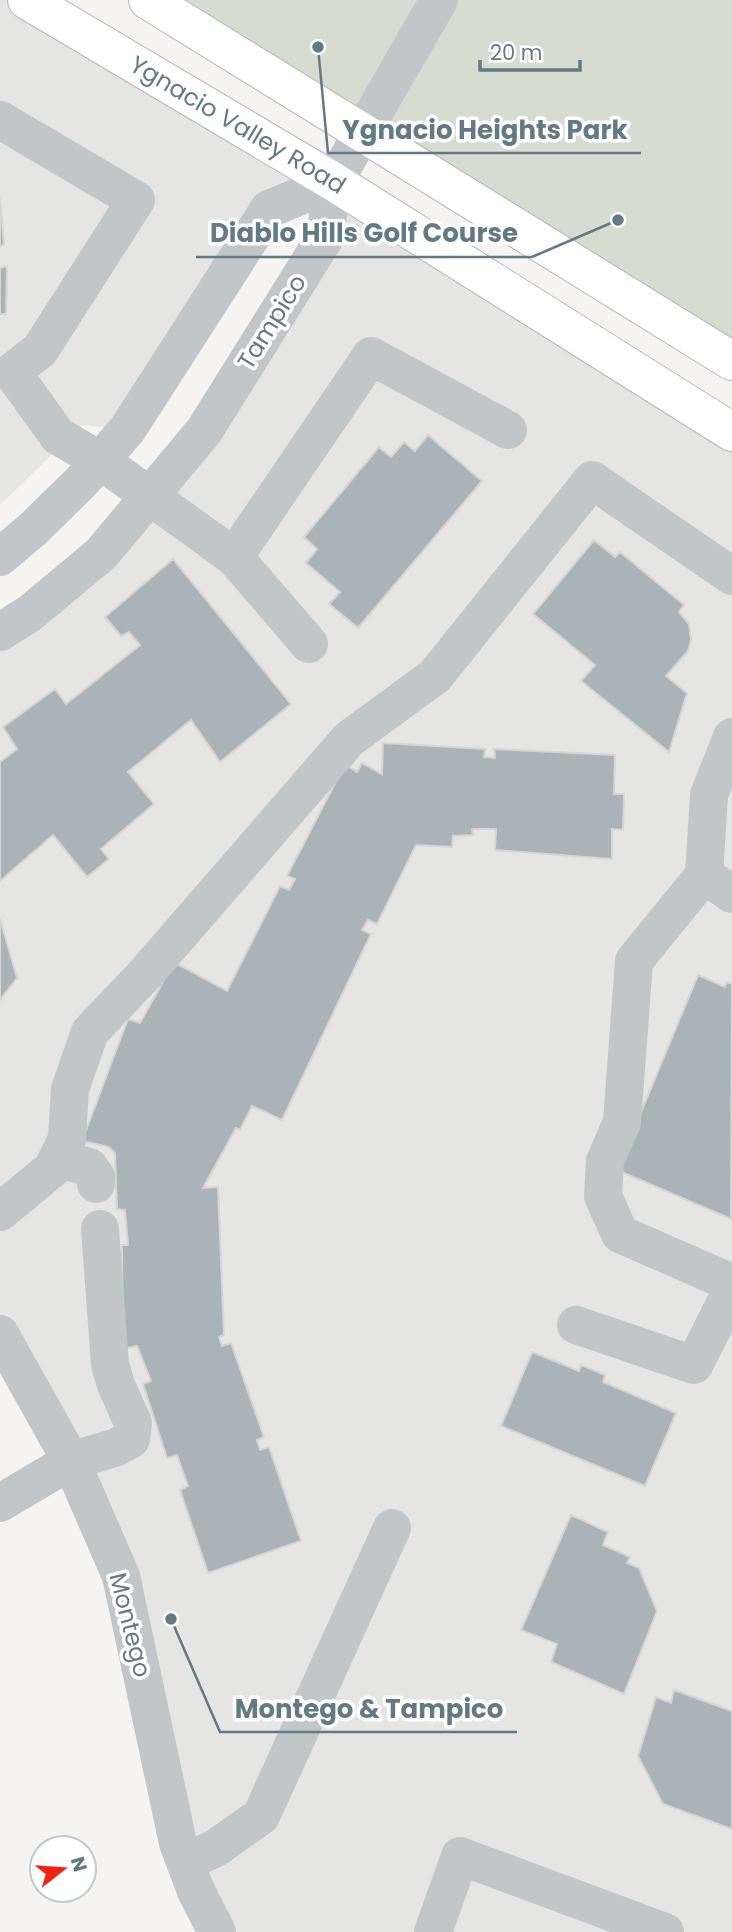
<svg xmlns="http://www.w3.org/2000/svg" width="732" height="1932" font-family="Poppins,sans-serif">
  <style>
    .built { fill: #e5e5e4 }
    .green { fill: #d7dcd1 }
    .building { fill: #aab4b8; stroke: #d6d5d3; stroke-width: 2 }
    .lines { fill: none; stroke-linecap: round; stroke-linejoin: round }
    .highway-casing { stroke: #b3b8ba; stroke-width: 40 }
    .minor { stroke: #c1c6c9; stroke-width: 38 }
    .highway { stroke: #fff; stroke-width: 38 }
    .labels { text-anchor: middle; stroke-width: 7; stroke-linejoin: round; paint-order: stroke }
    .street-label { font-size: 24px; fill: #617a84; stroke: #fff }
    .leader { fill: none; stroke: #617a84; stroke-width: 2.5 }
    .callout-dot { fill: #617a84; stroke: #fff; stroke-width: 2.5 }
    .callout-label { font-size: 26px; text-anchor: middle; font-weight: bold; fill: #617a84; stroke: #fff; stroke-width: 7; stroke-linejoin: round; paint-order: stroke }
  </style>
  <rect width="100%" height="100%" fill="#f5f4f0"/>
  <!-- built -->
  <path class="built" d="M 0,0 L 27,0 L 334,182 L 732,432 L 732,1932 L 217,1932 L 196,1891 L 178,1843 L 121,1576 L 71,1461 L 0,1334 L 0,632 L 29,614 L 101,554 L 204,431 L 324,239 L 333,183 L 269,209 L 127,430 L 82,425 L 0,505 Z"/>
  <!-- green -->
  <path class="green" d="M 147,0 L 732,0 L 732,361 Z"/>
  <!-- building -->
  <path class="building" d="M 0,199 L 4,245 L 0,246 Z
    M 7,266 L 6,314 L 0,314 L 0,268 Z
    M 428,435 L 482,481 L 358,628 L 329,604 L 340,592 L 306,563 L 317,549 L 304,537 L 379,447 L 391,457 L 404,442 L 415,451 Z
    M 594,540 L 615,557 L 620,552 L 684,605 L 679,612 L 689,624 L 691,640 L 688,651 L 666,676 L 687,693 L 669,752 L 581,681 L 595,665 L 533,614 Z
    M 173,559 L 291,704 L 220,762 L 191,720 L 128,772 L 154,804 L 101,849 L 109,859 L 87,877 L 53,835 L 0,881 L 0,762 L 17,749 L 3,727 L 55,689 L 66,704 L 140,645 L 129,632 L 121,636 L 105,617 Z
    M 383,743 L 485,749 L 484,757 L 495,758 L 494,749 L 615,755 L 614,794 L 624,794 L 623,830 L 612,829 L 612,859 L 495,850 L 496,829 L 472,829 L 473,835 L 453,836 L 452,847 L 416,845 L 377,924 L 368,920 L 362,930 L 371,934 L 282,1120 L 252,1106 L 240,1130 L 236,1128 L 203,1188 L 218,1187 L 224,1335 L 219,1337 L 222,1346 L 231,1343 L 264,1437 L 257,1440 L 260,1450 L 269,1447 L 301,1541 L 208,1573 L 180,1490 L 188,1486 L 177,1455 L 167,1458 L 143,1384 L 151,1381 L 137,1346 L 123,1349 L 122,1245 L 128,1245 L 125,1210 L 117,1209 L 115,1153 L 109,1147 L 82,1141 L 128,1019 L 140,1023 L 174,962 L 227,991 L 280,886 L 289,890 L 295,879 L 287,876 L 345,764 L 357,772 L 362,763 L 382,774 Z
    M 0,919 L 17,978 L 0,1000 Z
    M 698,975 L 725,987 L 727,982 L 732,984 L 731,1219 L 617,1170 Z
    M 532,1352 L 579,1371 L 581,1365 L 605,1375 L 603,1382 L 676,1413 L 645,1486 L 501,1426 Z
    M 571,1515 L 608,1532 L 603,1545 L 630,1557 L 627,1563 L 639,1568 L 657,1611 L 624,1694 L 551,1662 L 557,1644 L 521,1630 Z
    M 674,1690 L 732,1711 L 732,1829 L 663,1804 L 638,1756 L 656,1697 L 671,1703 Z"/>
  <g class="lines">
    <defs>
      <g id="highway">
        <path id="s1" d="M 27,0 L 334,182 L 732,432"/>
        <path d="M 148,0 L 732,361"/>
      </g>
    </defs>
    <!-- highway casing -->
    <use href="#highway" class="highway-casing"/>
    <!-- minor -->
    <path class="minor" d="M 0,120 L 136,200 L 40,350 L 12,372 L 58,436 L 101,461 L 234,557
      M 0,557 L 33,529 L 81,482 L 127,430 L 269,209 L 334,182
      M 0,632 L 29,614 L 101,554 L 204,431 L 324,239 L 334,182 L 439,0
      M 309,644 L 234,557 L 371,356 L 508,430
      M 732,737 L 709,795 L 704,875 L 634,961 L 622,1122 L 605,1161 L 603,1196 L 620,1234 L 732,1283
      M 704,875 L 732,894
      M 56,1161 L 65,1161 L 89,1167 L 96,1177 L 96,1184
      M 0,1212 L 52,1169 L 67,1139 L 70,1089 L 90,1032 L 146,973 L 349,739 L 435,676 L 592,480 L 732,576
      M 576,1325 L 694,1365 L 732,1290
      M 0,1334 L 71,1461 L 121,1576 L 178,1843 L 196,1891 L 217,1932
      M 0,1503 L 71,1461 L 117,1447 L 131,1439 L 133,1423 L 116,1385 L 110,1364 L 100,1229
      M 185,1862 L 216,1848 L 261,1816 L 392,1528
      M 433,1932 L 460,1856 L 665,1932"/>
    <!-- highway -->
    <use href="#highway" class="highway"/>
  </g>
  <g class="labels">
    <!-- street labels -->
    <g class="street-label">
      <text dy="8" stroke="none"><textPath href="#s1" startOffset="245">Ygnacio Valley Road</textPath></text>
      <text transform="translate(272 322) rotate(-58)" y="8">Tampico</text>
      <text transform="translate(130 1625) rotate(76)" y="8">Montego</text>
    </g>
  </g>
  <!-- callouts -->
  <path class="leader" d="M318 47L328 153H641M618 220L532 257H196M171 1619L220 1732H517"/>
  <g class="callout-dot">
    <circle cx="318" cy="47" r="7"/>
    <circle cx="618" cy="220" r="7"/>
    <circle cx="171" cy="1619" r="7"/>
  </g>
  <g class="callout-label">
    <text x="485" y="139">Ygnacio Heights Park</text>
    <text x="364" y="242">Diablo Hills Golf Course</text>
    <text x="369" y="1718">Montego &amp; Tampico</text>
  </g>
  <!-- north arrow -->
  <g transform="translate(63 1869) rotate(73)"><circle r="33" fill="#ffffff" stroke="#c0cace" stroke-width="2"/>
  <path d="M0-5L12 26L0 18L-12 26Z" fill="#f02214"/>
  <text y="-10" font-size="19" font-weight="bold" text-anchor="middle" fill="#617a84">N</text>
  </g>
  <!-- scale -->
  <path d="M480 60v10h100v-10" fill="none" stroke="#617a84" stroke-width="3.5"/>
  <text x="490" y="60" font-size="21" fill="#617a84" stroke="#ffffff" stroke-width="5" paint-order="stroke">20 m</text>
</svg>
